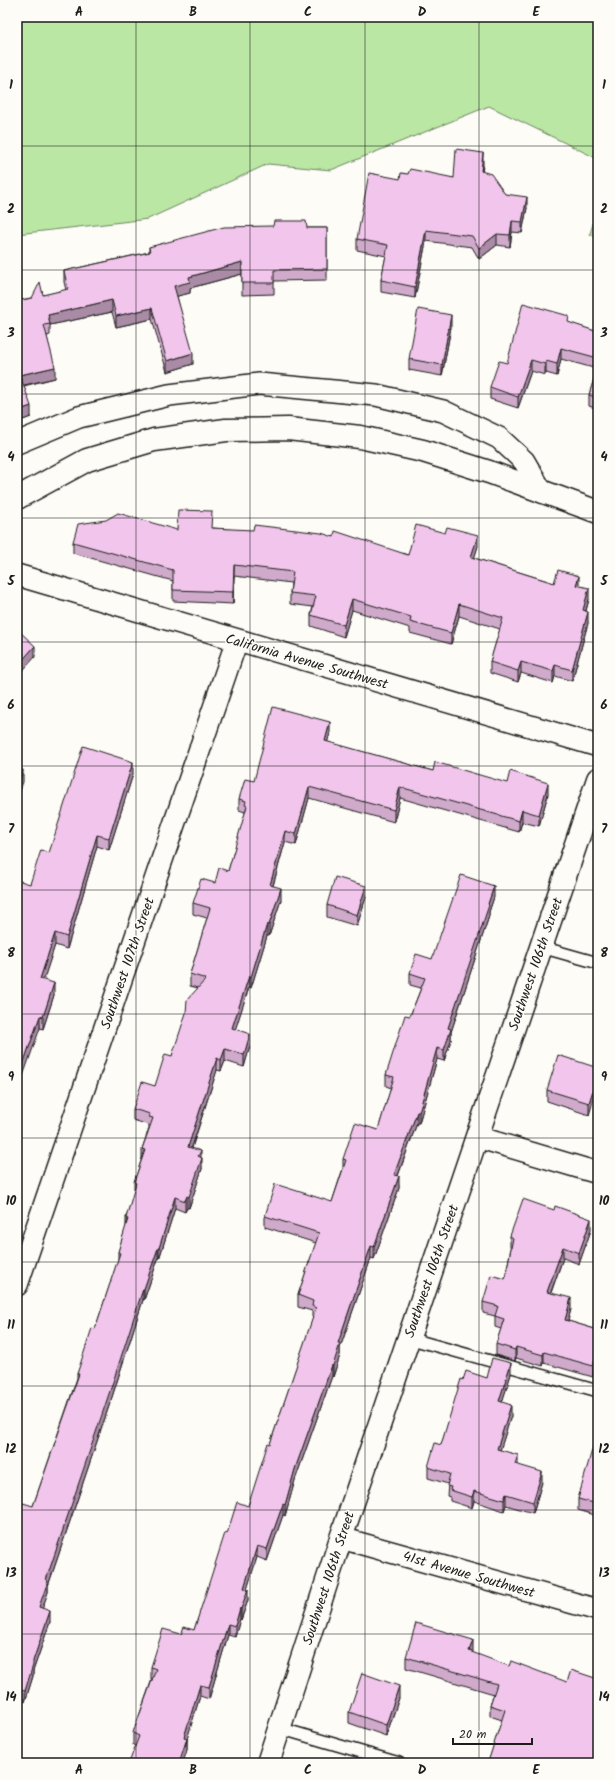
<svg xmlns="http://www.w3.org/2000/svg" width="615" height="1780" font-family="Kalam,sans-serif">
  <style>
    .green { fill: #bbe7a5; stroke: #6c8260 }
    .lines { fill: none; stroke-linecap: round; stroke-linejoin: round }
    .lane-casing { stroke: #1c1c1c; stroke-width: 14 }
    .street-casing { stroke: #1c1c1c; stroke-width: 24 }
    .secondary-casing { stroke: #1c1c1c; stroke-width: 25 }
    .lane { stroke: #fdfcf7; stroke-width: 11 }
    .street { stroke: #fdfcf7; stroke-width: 21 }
    .secondary { stroke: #fdfcf7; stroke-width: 22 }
    .wall { fill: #d0aacb; stroke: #1c1c1c }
    .shaded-wall { fill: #a98ba5; stroke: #1c1c1c }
    .building { fill: #f2c6ec; stroke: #1c1c1c }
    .grid { fill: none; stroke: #1c1c1c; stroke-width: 1; stroke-opacity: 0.55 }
    .labels { text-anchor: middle; stroke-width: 3; stroke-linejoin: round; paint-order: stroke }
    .street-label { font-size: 14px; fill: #1c1c1c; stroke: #fdfcf7 }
    .neatline { fill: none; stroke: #1c1c1c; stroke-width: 1.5 }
    .grid-label { font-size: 13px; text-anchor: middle; font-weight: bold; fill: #1c1c1c }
  </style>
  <rect width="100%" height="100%" fill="#fdfcf7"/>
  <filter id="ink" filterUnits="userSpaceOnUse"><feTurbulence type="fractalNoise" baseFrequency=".025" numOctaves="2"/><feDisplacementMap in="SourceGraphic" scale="8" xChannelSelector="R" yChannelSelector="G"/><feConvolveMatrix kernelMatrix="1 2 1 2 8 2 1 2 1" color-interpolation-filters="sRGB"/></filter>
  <g filter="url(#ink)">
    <!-- green -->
    <path class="green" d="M 17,17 L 598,17 L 598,159 L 489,106 L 331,170 L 268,164 L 148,219 L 17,234 Z
      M 598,206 L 598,238 L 590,234 Z"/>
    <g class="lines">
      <defs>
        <path id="lane" d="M 541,947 L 598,963
          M 408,1338 L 598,1391
          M 279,1728 L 399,1763"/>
        <path id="street" d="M 17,443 L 79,417 L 169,395 L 259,384 L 376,395 L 443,411 L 499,438 L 524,461 L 542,492
          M 17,575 L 598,746
          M 477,1137 L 598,1173
          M 17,1285 L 237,640
          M 341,1538 L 598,1610"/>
        <path id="secondary" d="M 17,498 L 87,460 L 154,440 L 226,430 L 288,429 L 360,437 L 423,451 L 489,472 L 598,512
          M 268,1763 L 341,1538 L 598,779"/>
      </defs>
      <!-- lane casing -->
      <use href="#lane" class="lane-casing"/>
      <!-- street casing -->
      <use href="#street" class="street-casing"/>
      <!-- secondary casing -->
      <use href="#secondary" class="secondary-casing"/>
      <!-- lane -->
      <use href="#lane" class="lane"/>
      <!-- street -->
      <use href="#street" class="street"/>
      <!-- secondary -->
      <use href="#secondary" class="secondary"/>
    </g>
    <!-- wall -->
    <path class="wall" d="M 483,165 L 482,171 L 505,194 L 527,208 L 522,233 L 512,232 L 510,247 L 497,245 L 479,259 L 472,247 L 426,241 L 415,298 L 381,292 L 381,280 L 386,256 L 357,250 L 357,239 L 400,179 L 408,174 L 454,178 Z
      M 307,228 L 327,228 L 327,280 L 274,281 L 274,294 L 242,295 L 242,274 L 190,288 L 190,293 L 177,296 L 193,364 L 167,372 L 152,319 L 116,327 L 112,312 L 50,325 L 50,335 L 47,336 L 55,378 L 24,386 L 31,417 L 17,422 L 17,301 L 66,290 L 64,282 L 64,271 L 149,252 L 149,247 Z
      M 569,323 L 598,332 L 598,409 L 589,406 L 589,395 L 597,369 L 561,359 L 557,376 L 546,373 L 545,375 L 531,371 L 518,408 L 490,399 L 490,387 L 507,363 Z
      M 451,327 L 442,376 L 409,370 L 409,359 Z
      M 212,528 L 334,537 L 408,555 L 478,546 L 474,558 L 554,583 L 579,585 L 589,599 L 586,611 L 588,623 L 572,681 L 555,676 L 553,683 L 521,673 L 518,682 L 490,673 L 490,662 L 500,629 L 459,616 L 451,644 L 410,633 L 410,628 L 352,610 L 344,637 L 311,626 L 311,615 L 313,607 L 290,604 L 290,593 L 291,583 L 234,576 L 233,604 L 173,601 L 173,581 L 73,553 L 73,542 L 177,530 Z
      M 330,733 L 327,742 L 433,771 L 548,794 L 539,826 L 522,822 L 519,832 L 400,798 L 394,822 L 309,798 L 296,845 L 285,842 L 273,886 L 281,900 L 269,936 L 267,936 L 251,988 L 249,987 L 235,1029 L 250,1046 L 244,1067 L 225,1061 L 221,1071 L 217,1070 L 192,1148 L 201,1157 L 202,1169 L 189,1208 L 187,1208 L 185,1212 L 175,1208 L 159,1259 L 158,1259 L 144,1300 L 143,1300 L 112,1397 L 48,1586 L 48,1592 L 42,1608 L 50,1622 L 33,1671 L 33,1676 L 25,1702 L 18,1700 L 17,1702 L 17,1511 L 33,1506 L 77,1378 L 77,1374 L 95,1329 L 118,1260 L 118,1252 L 126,1227 L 126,1218 L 134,1192 L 134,1182 L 142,1158 L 142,1149 L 149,1128 L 149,1125 L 133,1120 L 133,1109 L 155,1086 L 172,1056 L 198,988 L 190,986 L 190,974 L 207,918 L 193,914 L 193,903 L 228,871 L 245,815 L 245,812 L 239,810 L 239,799 L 254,781 Z
      M 133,774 L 109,850 L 97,846 L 67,949 L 55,945 L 43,980 L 54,995 L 43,1029 L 40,1028 L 30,884 L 49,853 Z
      M 366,897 L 357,926 L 327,917 L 327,905 Z
      M 494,897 L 489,912 L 489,916 L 451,1032 L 451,1040 L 444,1061 L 437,1059 L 419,1123 L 417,1123 L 398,1176 L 399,1188 L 374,1259 L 371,1258 L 340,1348 L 340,1355 L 333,1377 L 332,1376 L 295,1480 L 285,1516 L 283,1515 L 267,1561 L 257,1557 L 247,1589 L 248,1600 L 241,1620 L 240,1619 L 235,1637 L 228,1635 L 209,1699 L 200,1696 L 187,1738 L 187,1750 L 135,1746 L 133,1745 L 133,1733 L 152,1679 L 151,1679 L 151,1667 L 181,1634 L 194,1630 L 227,1534 L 248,1506 L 270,1444 L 313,1318 L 312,1317 L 312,1311 L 298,1307 L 298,1295 L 316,1243 L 265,1227 L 265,1216 L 332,1202 L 343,1168 L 343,1159 L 378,1130 L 391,1088 L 386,1086 L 386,1075 L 410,1016 L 421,988 L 410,985 L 410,973 L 432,959 Z
      M 598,1068 L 589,1115 L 547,1101 L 547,1090 Z
      M 591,1230 L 579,1264 L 563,1258 L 551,1293 L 571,1309 L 568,1321 L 598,1330 L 598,1361 L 593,1377 L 544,1363 L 543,1366 L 516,1358 L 515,1361 L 496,1355 L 496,1344 L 501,1329 L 495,1327 L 495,1316 L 483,1313 L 483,1302 L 505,1279 L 511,1248 L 510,1247 L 510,1236 Z
      M 511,1374 L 502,1402 L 511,1416 L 500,1450 L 518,1465 L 542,1482 L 533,1513 L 506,1505 L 504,1511 L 474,1501 L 472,1508 L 450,1501 L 450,1497 L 447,1496 L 448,1484 L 428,1478 L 428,1467 L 441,1445 L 463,1380 L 487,1378 Z
      M 598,1437 L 598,1516 L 578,1510 L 578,1499 Z
      M 472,1652 L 598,1763 L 488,1763 L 502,1720 L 490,1716 L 490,1705 L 494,1694 L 406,1668 L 406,1657 Z
      M 399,1698 L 386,1736 L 349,1723 L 349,1712 Z"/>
    <!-- shaded-wall -->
    <path class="shaded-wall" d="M 483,153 L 483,165 L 481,182 L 481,171 Z
      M 527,197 L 527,208 L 522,233 L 522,222 Z
      M 512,221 L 512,232 L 510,247 L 510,235 Z
      M 426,230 L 426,241 L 415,298 L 415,287 Z
      M 497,234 L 497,245 L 479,259 L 479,248 Z
      M 242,262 L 242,274 L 190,288 L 190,293 L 174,297 L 174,286 L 189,277 Z
      M 112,300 L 112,312 L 50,325 L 48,315 Z
      M 152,308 L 152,319 L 116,327 L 116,316 Z
      M 451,315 L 451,327 L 442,376 L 442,365 Z
      M 561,348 L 561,359 L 557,376 L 557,364 Z
      M 193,353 L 193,364 L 167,372 L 167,361 Z
      M 531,360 L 531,371 L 518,408 L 518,397 Z
      M 546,361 L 546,373 L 545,375 L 545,364 Z
      M 55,367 L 55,378 L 20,386 L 20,375 Z
      M 31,406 L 31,417 L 17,422 L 17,411 Z
      M 478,535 L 478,546 L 471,569 L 471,557 Z
      M 234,565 L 234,576 L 233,604 L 233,592 Z
      M 579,576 L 579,588 L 576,585 Z
      M 589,588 L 589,599 L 583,621 L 583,610 Z
      M 352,599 L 352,610 L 344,637 L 344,625 Z
      M 459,604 L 459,616 L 451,644 L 451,633 Z
      M 588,612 L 588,623 L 572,681 L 572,670 Z
      M 35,646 L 35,657 L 17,677 L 17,666 Z
      M 521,662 L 521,673 L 518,682 L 518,671 Z
      M 555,665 L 555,676 L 553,683 L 553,671 Z
      M 330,722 L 330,733 L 325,752 L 325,741 Z
      M 133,762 L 133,774 L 109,850 L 109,838 Z
      M 23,770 L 23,782 L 17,800 L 17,788 Z
      M 548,783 L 548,794 L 539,826 L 539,815 Z
      M 309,787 L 309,798 L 296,845 L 296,834 Z
      M 400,787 L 400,798 L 394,822 L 394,810 Z
      M 522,810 L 522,822 L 519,832 L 519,821 Z
      M 285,831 L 285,842 L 270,896 L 270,885 Z
      M 97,835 L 97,846 L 67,949 L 67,937 Z
      M 366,886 L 366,897 L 357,926 L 357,915 Z
      M 494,886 L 494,897 L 489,912 L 489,916 L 451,1032 L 451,1040 L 444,1061 L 444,1050 L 448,1028 Z
      M 281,888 L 281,900 L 269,936 L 269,925 Z
      M 267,924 L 267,936 L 251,988 L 251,977 Z
      M 55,933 L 55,945 L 40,991 L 40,979 Z
      M 249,976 L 249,987 L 232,1040 L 232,1028 Z
      M 54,983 L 54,995 L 43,1029 L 43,1017 Z
      M 40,1016 L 40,1028 L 17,1093 L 17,1081 Z
      M 250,1034 L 250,1046 L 244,1067 L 244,1055 Z
      M 437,1048 L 437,1059 L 419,1123 L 419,1112 Z
      M 225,1049 L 225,1061 L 221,1071 L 221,1060 Z
      M 217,1058 L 217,1070 L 188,1159 L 188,1147 Z
      M 598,1074 L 598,1085 L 589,1115 L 589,1103 Z
      M 417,1112 L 417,1123 L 394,1186 L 394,1175 Z
      M 201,1151 L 201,1161 L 202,1158 L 202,1169 L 189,1208 L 189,1197 L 198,1156 Z
      M 399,1176 L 399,1188 L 374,1259 L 374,1247 Z
      M 187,1196 L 187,1208 L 185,1212 L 185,1201 Z
      M 175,1197 L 175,1208 L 159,1259 L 159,1248 Z
      M 591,1219 L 591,1230 L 579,1264 L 579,1253 Z
      M 371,1246 L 371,1258 L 340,1348 L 340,1355 L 333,1377 L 333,1366 L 338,1343 Z
      M 563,1247 L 563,1258 L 547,1303 L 547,1292 Z
      M 158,1248 L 158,1259 L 144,1300 L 144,1289 Z
      M 143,1289 L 143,1300 L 112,1397 L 48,1586 L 48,1592 L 39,1619 L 39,1607 L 46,1580 Z
      M 571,1298 L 571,1309 L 565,1331 L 565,1320 Z
      M 516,1347 L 516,1358 L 515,1361 L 515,1350 Z
      M 598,1350 L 598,1361 L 593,1377 L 593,1366 Z
      M 544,1352 L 544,1363 L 543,1366 L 543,1355 Z
      M 511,1363 L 511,1374 L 499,1412 L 499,1401 Z
      M 332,1365 L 332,1376 L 295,1480 L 285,1516 L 285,1505 L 295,1469 Z
      M 511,1405 L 511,1416 L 497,1460 L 497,1449 Z
      M 518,1455 L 518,1466 L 515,1464 Z
      M 542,1472 L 542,1482 L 533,1513 L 533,1502 Z
      M 474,1491 L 474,1501 L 472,1508 L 472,1497 Z
      M 506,1494 L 506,1505 L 504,1511 L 504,1500 Z
      M 283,1504 L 283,1515 L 267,1561 L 267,1549 Z
      M 257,1546 L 257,1557 L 244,1599 L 244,1588 Z
      M 248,1589 L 248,1600 L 241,1620 L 241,1609 Z
      M 240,1608 L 240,1619 L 235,1637 L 235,1626 Z
      M 50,1611 L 50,1622 L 33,1671 L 33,1676 L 25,1702 L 25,1691 L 33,1661 Z
      M 228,1624 L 228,1635 L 209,1699 L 209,1687 Z
      M 473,1640 L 473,1652 L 469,1651 Z
      M 200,1685 L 200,1696 L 185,1746 L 187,1738 L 187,1750 L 183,1763 L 179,1763 L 184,1737 Z
      M 399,1686 L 399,1698 L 386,1736 L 386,1725 Z
      M 18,1689 L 18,1700 L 17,1702 L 17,1691 Z"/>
    <!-- building -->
    <path class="building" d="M 456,149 L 483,153 L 481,171 L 491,174 L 505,194 L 527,197 L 522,222 L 512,221 L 510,235 L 497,234 L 479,248 L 472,236 L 426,230 L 415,287 L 381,280 L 388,245 L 357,239 L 369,173 L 400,179 L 401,173 L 408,174 L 410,169 L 454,178 Z
      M 274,221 L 306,221 L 307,228 L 327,228 L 327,269 L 274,270 L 274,283 L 242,283 L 242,262 L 189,277 L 190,282 L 174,286 L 193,353 L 167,361 L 152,308 L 116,316 L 112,300 L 48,315 L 50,324 L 44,325 L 55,367 L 20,375 L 31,406 L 17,411 L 17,301 L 32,298 L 40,282 L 43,295 L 68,289 L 64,271 L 150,252 L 149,247 L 224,227 L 273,226 Z
      M 523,303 L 569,316 L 568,322 L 598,332 L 598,358 L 561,348 L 557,364 L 546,361 L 545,364 L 531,360 L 518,397 L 490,387 L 499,361 L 507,363 Z
      M 418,309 L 451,315 L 442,365 L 409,359 Z
      M 598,366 L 598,398 L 589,395 Z
      M 178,510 L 212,511 L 211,528 L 253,530 L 254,525 L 321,533 L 334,537 L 335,531 L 408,555 L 416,525 L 445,533 L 447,527 L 478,535 L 471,557 L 554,583 L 558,570 L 579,576 L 576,585 L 589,588 L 583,610 L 588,612 L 572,670 L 555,665 L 553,671 L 521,662 L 518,671 L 490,662 L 503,618 L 459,604 L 451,633 L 410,622 L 411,617 L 352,599 L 344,625 L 311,615 L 316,596 L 290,593 L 293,572 L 234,565 L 233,592 L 173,590 L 173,570 L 73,542 L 78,524 L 106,520 L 118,513 L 177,530 Z
      M 17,629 L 35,646 L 17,666 Z
      M 273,707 L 330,722 L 325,741 L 433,771 L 435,762 L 507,783 L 510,771 L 548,783 L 539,815 L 522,810 L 519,821 L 400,787 L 394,810 L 309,787 L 296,834 L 285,831 L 270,885 L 281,888 L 269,925 L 267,924 L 251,977 L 249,976 L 232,1028 L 250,1034 L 244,1055 L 225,1049 L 221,1060 L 217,1058 L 188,1147 L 201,1151 L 198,1156 L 202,1158 L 189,1197 L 187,1196 L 185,1201 L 175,1197 L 159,1248 L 158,1248 L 144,1289 L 143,1289 L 112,1385 L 46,1580 L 48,1581 L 39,1607 L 50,1611 L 33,1661 L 33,1665 L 25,1691 L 18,1689 L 17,1691 L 17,1545 L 21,1535 L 17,1534 L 17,1511 L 23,1503 L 33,1506 L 79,1374 L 77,1374 L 92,1328 L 95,1329 L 120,1253 L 118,1252 L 128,1219 L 126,1218 L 136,1183 L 134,1182 L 145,1150 L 142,1149 L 153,1118 L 149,1117 L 150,1114 L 133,1109 L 142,1082 L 155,1086 L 165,1054 L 172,1056 L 186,1013 L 187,1000 L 206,979 L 190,974 L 210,908 L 193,903 L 201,879 L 215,883 L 219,868 L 228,871 L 247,806 L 245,805 L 246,801 L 239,799 L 245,779 L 254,781 Z
      M 83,746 L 133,762 L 109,838 L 97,835 L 67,937 L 55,933 L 40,979 L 54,983 L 43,1017 L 40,1016 L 17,1081 L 17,880 L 30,884 L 41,850 L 49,853 Z
      M 17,768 L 23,770 L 17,788 Z
      M 461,875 L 494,886 L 488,904 L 489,905 L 448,1028 L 451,1029 L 444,1050 L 437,1048 L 419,1112 L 417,1112 L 394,1175 L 399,1176 L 374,1247 L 371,1246 L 338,1343 L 340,1343 L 333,1366 L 332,1365 L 295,1469 L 285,1505 L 283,1504 L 267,1549 L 257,1546 L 244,1588 L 248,1589 L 241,1609 L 240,1608 L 235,1626 L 228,1624 L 209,1687 L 200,1685 L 184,1737 L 187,1738 L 179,1763 L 129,1763 L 139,1736 L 133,1733 L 156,1669 L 151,1667 L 163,1629 L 181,1634 L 184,1627 L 194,1630 L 225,1533 L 227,1534 L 237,1502 L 248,1506 L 268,1443 L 270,1444 L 316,1308 L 312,1306 L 313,1301 L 298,1295 L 319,1233 L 265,1216 L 275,1184 L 332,1202 L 346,1160 L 343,1159 L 355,1123 L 378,1130 L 394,1077 L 386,1075 L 405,1015 L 410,1016 L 425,978 L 410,973 L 416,954 L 432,959 Z
      M 335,877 L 366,886 L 357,915 L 327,905 Z
      M 558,1055 L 598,1068 L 598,1074 L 589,1103 L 547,1090 Z
      M 523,1199 L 554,1210 L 555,1206 L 591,1219 L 579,1253 L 563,1247 L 547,1292 L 571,1298 L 565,1320 L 598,1330 L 598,1350 L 593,1366 L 544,1352 L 543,1355 L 516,1347 L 515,1350 L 496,1344 L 504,1319 L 495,1316 L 498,1306 L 483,1302 L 491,1275 L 505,1279 L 513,1238 L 510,1236 Z
      M 492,1358 L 511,1363 L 499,1401 L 511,1405 L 497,1449 L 518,1455 L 515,1464 L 542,1472 L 533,1502 L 506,1494 L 504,1500 L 474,1491 L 472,1497 L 450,1490 L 451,1487 L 447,1486 L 450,1474 L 428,1467 L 435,1443 L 441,1445 L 461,1379 L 463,1380 L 466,1371 L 487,1378 Z
      M 596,1436 L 598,1437 L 598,1504 L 578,1499 Z
      M 416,1623 L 473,1640 L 469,1651 L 509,1666 L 511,1661 L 567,1682 L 571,1670 L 598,1679 L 598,1763 L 492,1763 L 488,1762 L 505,1710 L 490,1705 L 497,1684 L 406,1657 Z
      M 362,1673 L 399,1686 L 386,1725 L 349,1712 Z"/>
  </g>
  <!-- grid -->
  <path class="grid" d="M 136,17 L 136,1763M 250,17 L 250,1763M 365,17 L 365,1763M 479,17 L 479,1763M 17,146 L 598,146M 17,270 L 598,270M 17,394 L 598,394M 17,518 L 598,518M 17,642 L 598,642M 17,766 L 598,766M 17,890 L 598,890M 17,1014 L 598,1014M 17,1138 L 598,1138M 17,1262 L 598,1262M 17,1386 L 598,1386M 17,1510 L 598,1510M 17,1634 L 598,1634"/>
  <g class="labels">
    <!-- street labels -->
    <g class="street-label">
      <text transform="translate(307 661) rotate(16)" y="5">California Avenue Southwest</text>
      <text transform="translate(127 963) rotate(-71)" y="5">Southwest 107th Street</text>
      <text transform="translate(535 964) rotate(-71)" y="5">Southwest 106th Street</text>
      <text transform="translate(431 1271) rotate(-71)" y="5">Southwest 106th Street</text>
      <text transform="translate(469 1574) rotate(16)" y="5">41st Avenue Southwest</text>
      <text transform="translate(328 1578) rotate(-72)" y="5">Southwest 106th Street</text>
    </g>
  </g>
  <!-- margin -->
  <rect width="615" height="1780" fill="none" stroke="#fdfcf7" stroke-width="44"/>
  <!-- scale -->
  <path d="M453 1738v6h79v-6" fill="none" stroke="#1c1c1c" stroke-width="2"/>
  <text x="459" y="1738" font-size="12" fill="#1c1c1c" stroke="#fdfcf7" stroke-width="3" paint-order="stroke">20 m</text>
  <rect x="22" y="22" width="571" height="1736" class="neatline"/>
  <g class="grid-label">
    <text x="79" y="16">A</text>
    <text x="193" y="16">B</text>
    <text x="308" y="16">C</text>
    <text x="422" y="16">D</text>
    <text x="536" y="16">E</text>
    <text x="11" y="89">1</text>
    <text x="604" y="89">1</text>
    <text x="11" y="213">2</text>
    <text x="604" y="213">2</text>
    <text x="11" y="337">3</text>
    <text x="604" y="337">3</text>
    <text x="11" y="461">4</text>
    <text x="604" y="461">4</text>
    <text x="11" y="585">5</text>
    <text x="604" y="585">5</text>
    <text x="11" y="709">6</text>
    <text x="604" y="709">6</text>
    <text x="11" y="833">7</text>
    <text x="604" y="833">7</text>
    <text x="11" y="957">8</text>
    <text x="604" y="957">8</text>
    <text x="11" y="1081">9</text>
    <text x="604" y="1081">9</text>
    <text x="11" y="1205">10</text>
    <text x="604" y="1205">10</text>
    <text x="11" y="1329">11</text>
    <text x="604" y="1329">11</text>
    <text x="11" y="1453">12</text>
    <text x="604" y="1453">12</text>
    <text x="11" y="1577">13</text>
    <text x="604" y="1577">13</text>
    <text x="11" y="1701">14</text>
    <text x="604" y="1701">14</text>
    <text x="79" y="1774">A</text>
    <text x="193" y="1774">B</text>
    <text x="308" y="1774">C</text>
    <text x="422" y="1774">D</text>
    <text x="536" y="1774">E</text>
  </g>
</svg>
